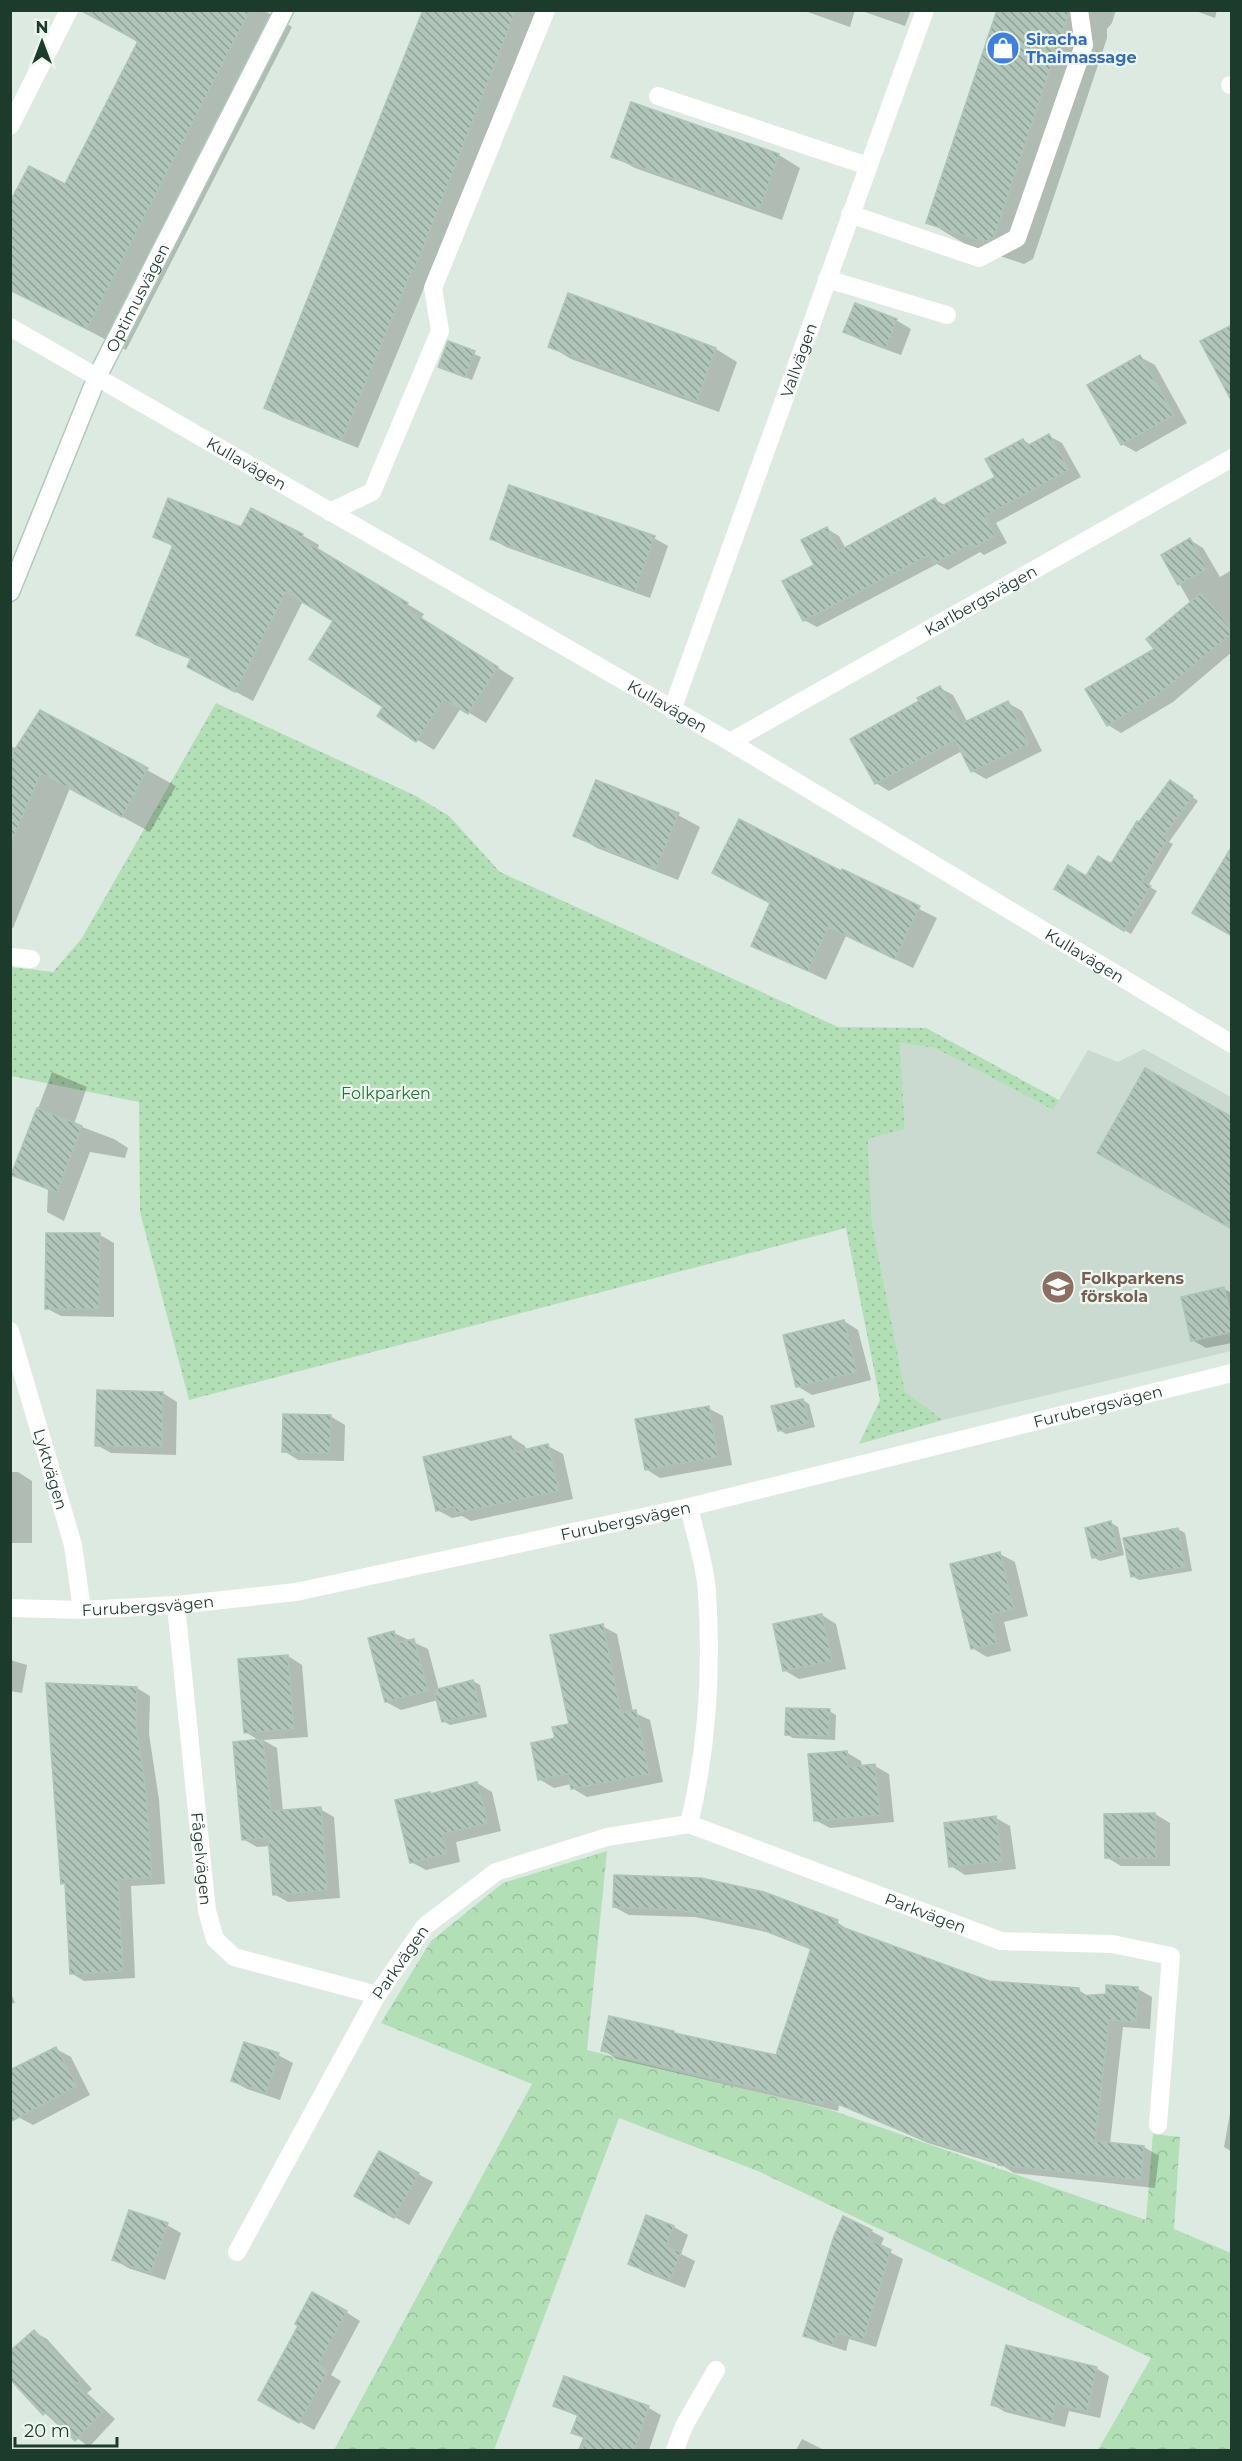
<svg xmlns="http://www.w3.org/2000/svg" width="1242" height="2461" font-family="Montserrat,sans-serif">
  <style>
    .built { fill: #cadad0 }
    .forest { fill: url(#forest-crowns) }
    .park { fill: url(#park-dots) }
    .shadow { fill: #0003 }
    .building { fill: url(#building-back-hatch); stroke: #aec4b7; stroke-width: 1.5 }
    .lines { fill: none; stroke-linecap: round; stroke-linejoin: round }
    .secondary-casing { stroke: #aecbbb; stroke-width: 21 }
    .lane { stroke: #fff; stroke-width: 18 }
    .street { stroke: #fff; stroke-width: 18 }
    .secondary { stroke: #fff; stroke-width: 18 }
    .labels { text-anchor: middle; stroke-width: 4.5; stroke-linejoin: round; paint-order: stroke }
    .shop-label { font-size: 16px; font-weight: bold; fill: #366cbe; stroke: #edf7f0; text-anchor: start }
    .street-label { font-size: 16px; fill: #1d3b2d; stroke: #edf7f0 }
    .park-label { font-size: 16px; fill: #237634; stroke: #edf7f0 }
    .education-label { font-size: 16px; font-weight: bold; fill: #785e54; stroke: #edf7f0; text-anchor: start }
  </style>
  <defs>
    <pattern id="forest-crowns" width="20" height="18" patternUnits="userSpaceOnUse" patternTransform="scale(1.5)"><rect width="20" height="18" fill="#b2dfb6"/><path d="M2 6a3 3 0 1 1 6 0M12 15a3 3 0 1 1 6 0" fill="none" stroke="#99c09d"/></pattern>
    <pattern id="park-dots" width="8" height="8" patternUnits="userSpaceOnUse" patternTransform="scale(1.5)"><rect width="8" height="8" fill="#b2dfb6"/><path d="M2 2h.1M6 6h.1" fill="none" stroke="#99c09d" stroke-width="1.8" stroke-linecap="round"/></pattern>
    <pattern id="building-back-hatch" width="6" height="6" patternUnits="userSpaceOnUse" patternTransform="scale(1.5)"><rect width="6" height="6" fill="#b1c5ba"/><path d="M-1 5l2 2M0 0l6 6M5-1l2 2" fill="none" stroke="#8fa198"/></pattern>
  </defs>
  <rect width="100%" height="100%" fill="#dceae1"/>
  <!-- built -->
  <path class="built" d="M 900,1043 L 935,1048 L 1053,1110 L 1088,1050 L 1118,1062 L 1144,1049 L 1231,1097 L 1231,1351 L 943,1420 L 905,1391 L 872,1223 L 868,1139 L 905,1128 Z"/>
  <!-- forest -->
  <path class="forest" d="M 607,1851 L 587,2050 L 831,2110 L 1146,2220 L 1153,2134 L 1180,2137 L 1174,2229 L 1231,2253 L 1231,2450 L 1098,2450 L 1151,2358 L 758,2171 L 619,2118 L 494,2450 L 334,2450 L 532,2084 L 381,2023 L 431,1941 L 503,1883 Z"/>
  <!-- park -->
  <path class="park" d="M 216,703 L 416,796 L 449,816 L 500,872 L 838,1027 L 926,1028 L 1059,1100 L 1053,1110 L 935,1048 L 900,1043 L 905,1129 L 868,1139 L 872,1223 L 905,1391 L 943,1420 L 859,1444 L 880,1400 L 846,1228 L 189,1400 L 140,1212 L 139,1102 L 11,1076 L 10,967 L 53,972 L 82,938 Z"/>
  <!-- shadow -->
  <path class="shadow" d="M 110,10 L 263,10 L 292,27 L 126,350 L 10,290 L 10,205 L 66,186 L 139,43 L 104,22 Z
    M 424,10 L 536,10 L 431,279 L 428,278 L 358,448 L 282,417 L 266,408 Z
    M 802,10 L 855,10 L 850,27 Z
    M 859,10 L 911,10 L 905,26 Z
    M 999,10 L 1116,10 L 1112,23 L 1107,29 L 1107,38 L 1033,259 L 1024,264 L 967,245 L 928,222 Z
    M 1193,10 L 1217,10 L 1215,18 Z
    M 779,155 L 800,168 L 782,220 L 635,168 L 613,156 Z
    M 569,295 L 716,349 L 737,362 L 719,412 L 571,359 L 550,346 Z
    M 896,320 L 911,329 L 901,355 L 860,340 L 845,331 Z
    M 449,343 L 481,357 L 472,380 L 447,370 Z
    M 1140,357 L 1155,365 L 1187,423 L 1136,452 L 1122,444 Z
    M 1049,436 L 1062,443 L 1081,477 L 996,523 L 1007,543 L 984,555 L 980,552 L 948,570 L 937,564 L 817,627 L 804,620 L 784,581 L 816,565 L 827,529 L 839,536 L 846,549 L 935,500 L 945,505 L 997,478 L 1023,440 L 1031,445 Z
    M 242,529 L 302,535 L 319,545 L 317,550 L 424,614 L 421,619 L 514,678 L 486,723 L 461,708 L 434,750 L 379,716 L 385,706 L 335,621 L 303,601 L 253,701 L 206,676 L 192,660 L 155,645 L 138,635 L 174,547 L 155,536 Z
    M 654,538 L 668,546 L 650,598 L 506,547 L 492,539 Z
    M 1190,540 L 1203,548 L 1220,577 L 1232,570 L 1232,652 L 1173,702 L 1121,733 L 1108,725 L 1156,649 L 1191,604 L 1163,555 Z
    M 940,688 L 953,695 L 968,723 L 1008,703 L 1022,711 L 1042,751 L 986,779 L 972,771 L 962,751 L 889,791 L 876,783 L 921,702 Z
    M 41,712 L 176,786 L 150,832 L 70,788 L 13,928 L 10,926 L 10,746 L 17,749 Z
    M 1177,786 L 1198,801 L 1169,842 L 1173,844 L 1148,886 L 1157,891 L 1131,934 L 1056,889 L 1086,878 L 1112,866 L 1140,824 Z
    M 678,815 L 700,827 L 678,880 L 597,848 L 575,835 Z
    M 843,871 L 937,918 L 913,968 L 846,936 L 826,980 L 753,945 Z
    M 52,1072 L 87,1087 L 74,1124 L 114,1139 L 128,1148 L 125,1158 L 90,1152 L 64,1221 L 47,1212 L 48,1190 L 13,1174 Z
    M 100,1235 L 114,1243 L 114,1317 L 61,1316 L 46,1308 Z
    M 1224,1289 L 1232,1293 L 1232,1343 L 1206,1348 L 1192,1340 Z
    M 844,1321 L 858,1330 L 871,1380 L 812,1395 L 797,1386 Z
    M 163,1393 L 177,1402 L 176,1455 L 111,1453 L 97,1445 Z
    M 803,1400 L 809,1404 L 815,1427 L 786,1434 L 779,1430 Z
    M 708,1408 L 723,1416 L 732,1465 L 660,1478 L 646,1469 Z
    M 330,1416 L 345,1425 L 344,1461 L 298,1460 L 284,1451 Z
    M 511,1437 L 525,1446 L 527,1451 L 548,1446 L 563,1454 L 573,1499 L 471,1521 L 462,1516 L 452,1518 L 437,1510 Z
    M 10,1472 L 18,1472 L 32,1481 L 32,1543 L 10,1543 Z
    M 1111,1523 L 1118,1527 L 1124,1555 L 1100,1561 L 1093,1557 Z
    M 1178,1529 L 1185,1533 L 1192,1571 L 1139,1580 L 1132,1576 Z
    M 1000,1554 L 1015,1562 L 1028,1616 L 1004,1622 L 1011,1651 L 987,1657 L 972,1648 Z
    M 822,1615 L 836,1624 L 846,1669 L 799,1679 L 784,1670 Z
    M 602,1626 L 617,1634 L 633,1712 L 650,1720 L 663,1782 L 587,1797 L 572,1788 L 571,1784 L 554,1788 L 539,1779 L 556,1739 L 570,1725 Z
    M 394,1633 L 428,1649 L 439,1690 L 473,1681 L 480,1685 L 487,1717 L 450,1725 L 443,1721 L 438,1700 L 401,1710 L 386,1702 Z
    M 288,1656 L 302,1665 L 308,1737 L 263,1740 L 277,1748 L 283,1812 L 320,1809 L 334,1817 L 340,1898 L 288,1902 L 274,1894 L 270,1846 L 257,1847 L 243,1839 L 260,1741 L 245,1732 Z
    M 10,1660 L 27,1665 L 22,1693 L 10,1691 Z
    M 48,1684 L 137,1688 L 150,1696 L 149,1734 L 159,1800 L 165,1884 L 131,1886 L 135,1978 L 84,1981 L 71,1973 L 67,1885 L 63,1883 Z
    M 829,1711 L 836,1715 L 835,1740 L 793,1738 L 786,1734 Z
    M 846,1752 L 861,1761 L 862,1767 L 875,1766 L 889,1774 L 894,1822 L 830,1828 L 815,1820 Z
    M 477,1783 L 492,1792 L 501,1831 L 456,1842 L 460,1862 L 426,1870 L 411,1862 L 430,1794 L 433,1795 Z
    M 1155,1814 L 1170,1823 L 1170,1866 L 1121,1866 L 1106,1857 Z
    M 996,1818 L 1010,1826 L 1016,1869 L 965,1875 L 951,1866 Z
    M 615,1877 L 837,1922 L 851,1932 L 989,1982 L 1078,1990 L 1090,1997 L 1138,1989 L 1152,1997 L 1150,2029 L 1123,2027 L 1110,2144 L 1144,2147 L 1159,2156 L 1155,2188 L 1014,2173 L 1003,2166 L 928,2143 L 839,2105 L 838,2111 L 617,2059 L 603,2050 L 674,2032 L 680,2036 L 777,2057 L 812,1950 L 766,1932 L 695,1917 L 629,1915 L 614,1907 Z
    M 10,1991 L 15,2003 L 10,2004 Z
    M 56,2049 L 71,2057 L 90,2095 L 33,2125 L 18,2117 Z
    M 278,2055 L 293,2063 L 280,2100 L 247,2089 L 232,2081 Z
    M 1232,2102 L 1232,2152 L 1224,2147 Z
    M 379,2153 L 433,2182 L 409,2225 L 356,2195 Z
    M 167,2225 L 181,2233 L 165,2280 L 128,2268 L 114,2259 Z
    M 674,2227 L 688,2235 L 681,2254 L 695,2261 L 685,2288 L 644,2272 L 629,2263 Z
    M 871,2231 L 884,2238 L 880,2247 L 903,2259 L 876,2347 L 849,2339 L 846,2351 L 818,2342 L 805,2335 Z
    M 346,2312 L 360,2321 L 331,2375 L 341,2381 L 314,2430 L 260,2399 L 300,2326 Z
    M 34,2332 L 47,2339 L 92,2389 L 87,2393 L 115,2419 L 89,2447 L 44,2413 Z
    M 1096,2368 L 1109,2376 L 1100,2418 L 1069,2411 L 1065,2427 L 1005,2412 L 992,2404 Z
    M 565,2377 L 649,2408 L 661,2415 L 649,2450 L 578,2450 L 583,2438 L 573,2433 L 579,2417 L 555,2405 Z
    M 802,2439 L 824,2450 L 796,2450 Z"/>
  <!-- building -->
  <path class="building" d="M 80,10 L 250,10 L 87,329 L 10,290 L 10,202 L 29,166 L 65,184 L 138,41 Z
    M 423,10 L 516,10 L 414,271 L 412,270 L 342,440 L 264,408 Z
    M 997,10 L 1068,10 L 1068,15 L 994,237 L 984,242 L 926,223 Z
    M 631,102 L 779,154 L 760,209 L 611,157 Z
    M 568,293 L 716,348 L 697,401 L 548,347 Z
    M 855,303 L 897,319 L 886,348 L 843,332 Z
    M 1232,325 L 1232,402 L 1200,341 Z
    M 448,341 L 475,351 L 465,377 L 438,367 Z
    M 1140,355 L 1174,415 L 1121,445 L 1087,385 Z
    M 1049,434 L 1069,470 L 985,516 L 995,536 L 971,549 L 969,545 L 934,564 L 929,555 L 803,621 L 782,581 L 814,565 L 801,540 L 827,527 L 839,551 L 935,498 L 940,507 L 995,477 L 985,459 L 1023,439 L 1027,446 Z
    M 509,485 L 655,536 L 635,591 L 490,539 Z
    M 168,498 L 241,527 L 251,508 L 303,534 L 301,539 L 408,603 L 405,608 L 498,667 L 468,714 L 444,699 L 416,742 L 377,716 L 383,707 L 309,659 L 333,621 L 286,592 L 235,692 L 187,667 L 191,658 L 136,635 L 173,545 L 153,537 Z
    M 1190,538 L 1207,569 L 1178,585 L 1161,555 Z
    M 1201,593 L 1232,629 L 1232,633 L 1159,694 L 1107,726 L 1085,689 L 1154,649 L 1146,639 Z
    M 940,686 L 961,724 L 1008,701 L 1029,744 L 971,772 L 955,740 L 875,784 L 850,739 L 919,701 L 917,698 Z
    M 40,710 L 148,768 L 122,817 L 41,773 L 10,846 L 10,757 Z
    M 596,780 L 679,813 L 656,869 L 573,836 Z
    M 1170,780 L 1193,796 L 1163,837 L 1168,839 L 1142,881 L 1151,886 L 1124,931 L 1054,889 L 1068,865 L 1086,876 L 1098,856 L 1111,864 L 1137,821 L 1139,822 Z
    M 739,819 L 841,871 L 842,869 L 920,906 L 895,959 L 828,927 L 808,971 L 751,946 L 770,903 L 712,873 Z
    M 1232,846 L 1232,936 L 1192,913 Z
    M 1145,1068 L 1232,1117 L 1232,1229 L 1097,1153 Z
    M 37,1108 L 82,1126 L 57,1192 L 11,1175 Z
    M 46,1233 L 100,1233 L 99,1309 L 45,1309 Z
    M 1224,1287 L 1232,1320 L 1232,1332 L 1191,1341 L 1181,1297 Z
    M 844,1320 L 857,1372 L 796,1387 L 783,1335 Z
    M 97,1390 L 163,1392 L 162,1447 L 95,1446 Z
    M 803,1399 L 809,1423 L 778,1431 L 771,1406 Z
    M 709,1406 L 718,1457 L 645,1470 L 635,1419 Z
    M 283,1414 L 331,1415 L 330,1453 L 282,1452 Z
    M 511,1436 L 515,1452 L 548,1444 L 559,1491 L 456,1513 L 454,1507 L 436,1511 L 423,1457 Z
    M 1111,1521 L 1118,1551 L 1092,1558 L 1085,1528 Z
    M 1178,1528 L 1185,1567 L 1131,1577 L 1123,1538 Z
    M 1000,1552 L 1014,1609 L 990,1614 L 997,1643 L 971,1649 L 950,1564 Z
    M 822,1614 L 832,1661 L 783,1671 L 773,1624 Z
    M 603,1624 L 621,1713 L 636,1710 L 649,1774 L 571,1789 L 568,1774 L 538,1780 L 531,1743 L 555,1738 L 552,1727 L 569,1724 L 550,1635 Z
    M 394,1631 L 397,1643 L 414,1639 L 428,1691 L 385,1702 L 368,1638 Z
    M 288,1655 L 294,1729 L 244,1733 L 238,1659 Z
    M 473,1680 L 481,1713 L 442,1722 L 434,1690 Z
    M 46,1683 L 137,1687 L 136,1726 L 146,1792 L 152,1877 L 118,1880 L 123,1971 L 70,1974 L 65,1883 L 61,1884 Z
    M 786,1708 L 830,1709 L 829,1736 L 785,1735 Z
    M 263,1739 L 271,1811 L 321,1807 L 327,1890 L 273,1895 L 268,1838 L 242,1840 L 233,1742 Z
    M 847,1751 L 848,1767 L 875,1764 L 880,1815 L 814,1821 L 808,1754 Z
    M 477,1782 L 488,1823 L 442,1834 L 447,1854 L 410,1863 L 395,1800 L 430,1792 L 430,1794 Z
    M 1155,1813 L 1156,1858 L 1105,1858 L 1104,1814 Z
    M 996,1816 L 1002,1861 L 949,1867 L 944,1823 Z
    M 614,1875 L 701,1878 L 764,1892 L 838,1920 L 836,1925 L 989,1981 L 1079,1988 L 1080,1996 L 1106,1994 L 1106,1985 L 1138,1987 L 1136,2022 L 1109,2020 L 1095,2141 L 1144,2146 L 1141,2180 L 998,2165 L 999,2162 L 912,2135 L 824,2098 L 823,2104 L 601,2051 L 609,2016 L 674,2031 L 674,2033 L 776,2055 L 811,1948 L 750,1924 L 679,1910 L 613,1907 Z
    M 244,2042 L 279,2053 L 266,2093 L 231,2081 Z
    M 56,2047 L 77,2086 L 10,2122 L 10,2070 Z
    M 379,2151 L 419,2173 L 394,2218 L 354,2196 Z
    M 129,2210 L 168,2223 L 151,2273 L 112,2260 Z
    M 646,2215 L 674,2226 L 666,2247 L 681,2252 L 670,2280 L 628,2264 Z
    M 843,2216 L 872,2230 L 868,2239 L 891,2250 L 863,2340 L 837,2333 L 833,2345 L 803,2336 L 834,2236 Z
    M 312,2292 L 347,2311 L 318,2365 L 328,2371 L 299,2423 L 258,2400 L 298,2326 L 295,2324 Z
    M 34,2330 L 80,2381 L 75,2385 L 103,2411 L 75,2441 L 45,2412 L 43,2415 L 10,2379 L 10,2351 Z
    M 1006,2345 L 1097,2367 L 1087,2411 L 1056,2404 L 1052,2421 L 991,2405 Z
    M 564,2376 L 649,2406 L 634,2451 L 581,2451 L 586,2438 L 571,2433 L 578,2415 L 553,2406 Z"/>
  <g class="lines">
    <defs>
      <g id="secondary">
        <path id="s8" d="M 10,592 L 97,377 L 284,10"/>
      </g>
    </defs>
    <!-- secondary casing -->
    <use href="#secondary" class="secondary-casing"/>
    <!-- lane -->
    <path class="lane" d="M 1230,85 L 1232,85
      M 850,214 L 979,258 L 1017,238 L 1084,45 L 1079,10
      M 827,279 L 947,315
      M 330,512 L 372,492 L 440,331 L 433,288 L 546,10
      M 10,957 L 31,959"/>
    <!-- street -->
    <g class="street">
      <path d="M 658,96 L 868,166"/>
      <path d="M 10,126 L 69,10"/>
      <path id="s1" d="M 10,327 L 730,742 L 1232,1044"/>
      <path id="s2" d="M 672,710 L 925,10"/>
      <path id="s3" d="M 730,742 L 1232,458"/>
      <path id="s4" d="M 10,1331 L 73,1545 L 82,1610"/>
      <path d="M 689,1507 C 695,1534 705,1564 707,1592 C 712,1668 707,1750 689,1824"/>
      <path id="s5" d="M 176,1605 L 207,1911 L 215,1939 L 234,1957 L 377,1995"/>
      <path id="s6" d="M 10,1608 L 82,1610 L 176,1605 L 296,1592 L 689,1507 L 1232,1373"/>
      <path id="s7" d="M 237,2252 L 377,1995 L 425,1926 L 496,1872 L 607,1837 L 689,1824 L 1001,1941 L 1112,1944 L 1171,1956 L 1158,2125"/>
      <path d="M 675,2450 L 684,2426 L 716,2370"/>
    </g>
    <!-- secondary -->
    <use href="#secondary" class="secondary"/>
  </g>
  <!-- icons -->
  <defs>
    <symbol id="shop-disc" viewBox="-11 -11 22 22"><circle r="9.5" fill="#3f7fe0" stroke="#edf7f0"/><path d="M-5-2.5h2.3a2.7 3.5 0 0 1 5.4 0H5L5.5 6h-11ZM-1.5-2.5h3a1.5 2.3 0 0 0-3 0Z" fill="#fff"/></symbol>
    <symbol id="school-disc" viewBox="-11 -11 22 22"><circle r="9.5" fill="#8d6e63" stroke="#edf7f0"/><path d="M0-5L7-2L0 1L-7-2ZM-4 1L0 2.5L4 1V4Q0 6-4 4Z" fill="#fff"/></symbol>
  </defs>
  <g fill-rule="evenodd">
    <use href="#shop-disc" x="984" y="29" width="38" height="38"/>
    <use href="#school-disc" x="1039" y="1268" width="38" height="38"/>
  </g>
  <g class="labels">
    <!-- shop labels -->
    <g class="shop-label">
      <text x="1026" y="45">Siracha<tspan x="1026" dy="18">Thaimassage</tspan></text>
    </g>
    <!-- street labels -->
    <g class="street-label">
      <text dy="6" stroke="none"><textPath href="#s8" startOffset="321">Optimusvägen</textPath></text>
      <text dy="6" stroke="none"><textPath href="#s2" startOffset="372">Vallvägen</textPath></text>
      <text dy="6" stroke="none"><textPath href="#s1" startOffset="273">Kullavägen</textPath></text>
      <text dy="6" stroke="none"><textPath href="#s3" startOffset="288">Karlbergsvägen</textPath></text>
      <text dy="6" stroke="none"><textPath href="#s1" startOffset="759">Kullavägen</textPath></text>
      <text dy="6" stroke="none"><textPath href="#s1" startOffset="1245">Kullavägen</textPath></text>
      <text dy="6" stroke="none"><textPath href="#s6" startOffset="1110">Furubergsvägen</textPath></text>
      <text dy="6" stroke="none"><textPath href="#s4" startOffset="144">Lyktvägen</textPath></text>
      <text dy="6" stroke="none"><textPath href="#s6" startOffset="624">Furubergsvägen</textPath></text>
      <text dy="6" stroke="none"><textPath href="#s6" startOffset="138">Furubergsvägen</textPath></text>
      <text dy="6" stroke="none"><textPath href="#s5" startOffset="255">Fågelvägen</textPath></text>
      <text dy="6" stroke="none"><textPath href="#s7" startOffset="918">Parkvägen</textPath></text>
      <text dy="6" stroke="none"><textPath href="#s7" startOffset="333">Parkvägen</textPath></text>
    </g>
    <!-- park labels -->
    <g class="park-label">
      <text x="386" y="1099">Folkparken</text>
    </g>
    <!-- education labels -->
    <g class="education-label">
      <text x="1081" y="1284">Folkparkens<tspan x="1081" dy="18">förskola</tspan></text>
    </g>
  </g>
  <!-- border -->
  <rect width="1242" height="2461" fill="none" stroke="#1d3b2d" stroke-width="24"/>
  <!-- north arrow -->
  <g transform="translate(42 42)" stroke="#edf7f0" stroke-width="4.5" paint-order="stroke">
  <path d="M0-4.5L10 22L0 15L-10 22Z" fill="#1d3b2d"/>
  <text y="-9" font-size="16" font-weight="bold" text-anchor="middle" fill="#1d3b2d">N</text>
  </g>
  <!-- scale -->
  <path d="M15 2437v9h102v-9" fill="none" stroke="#1d3b2d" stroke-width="3"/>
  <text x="24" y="2437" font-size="18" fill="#1d3b2d" stroke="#edf7f0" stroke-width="4.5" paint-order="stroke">20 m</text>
</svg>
